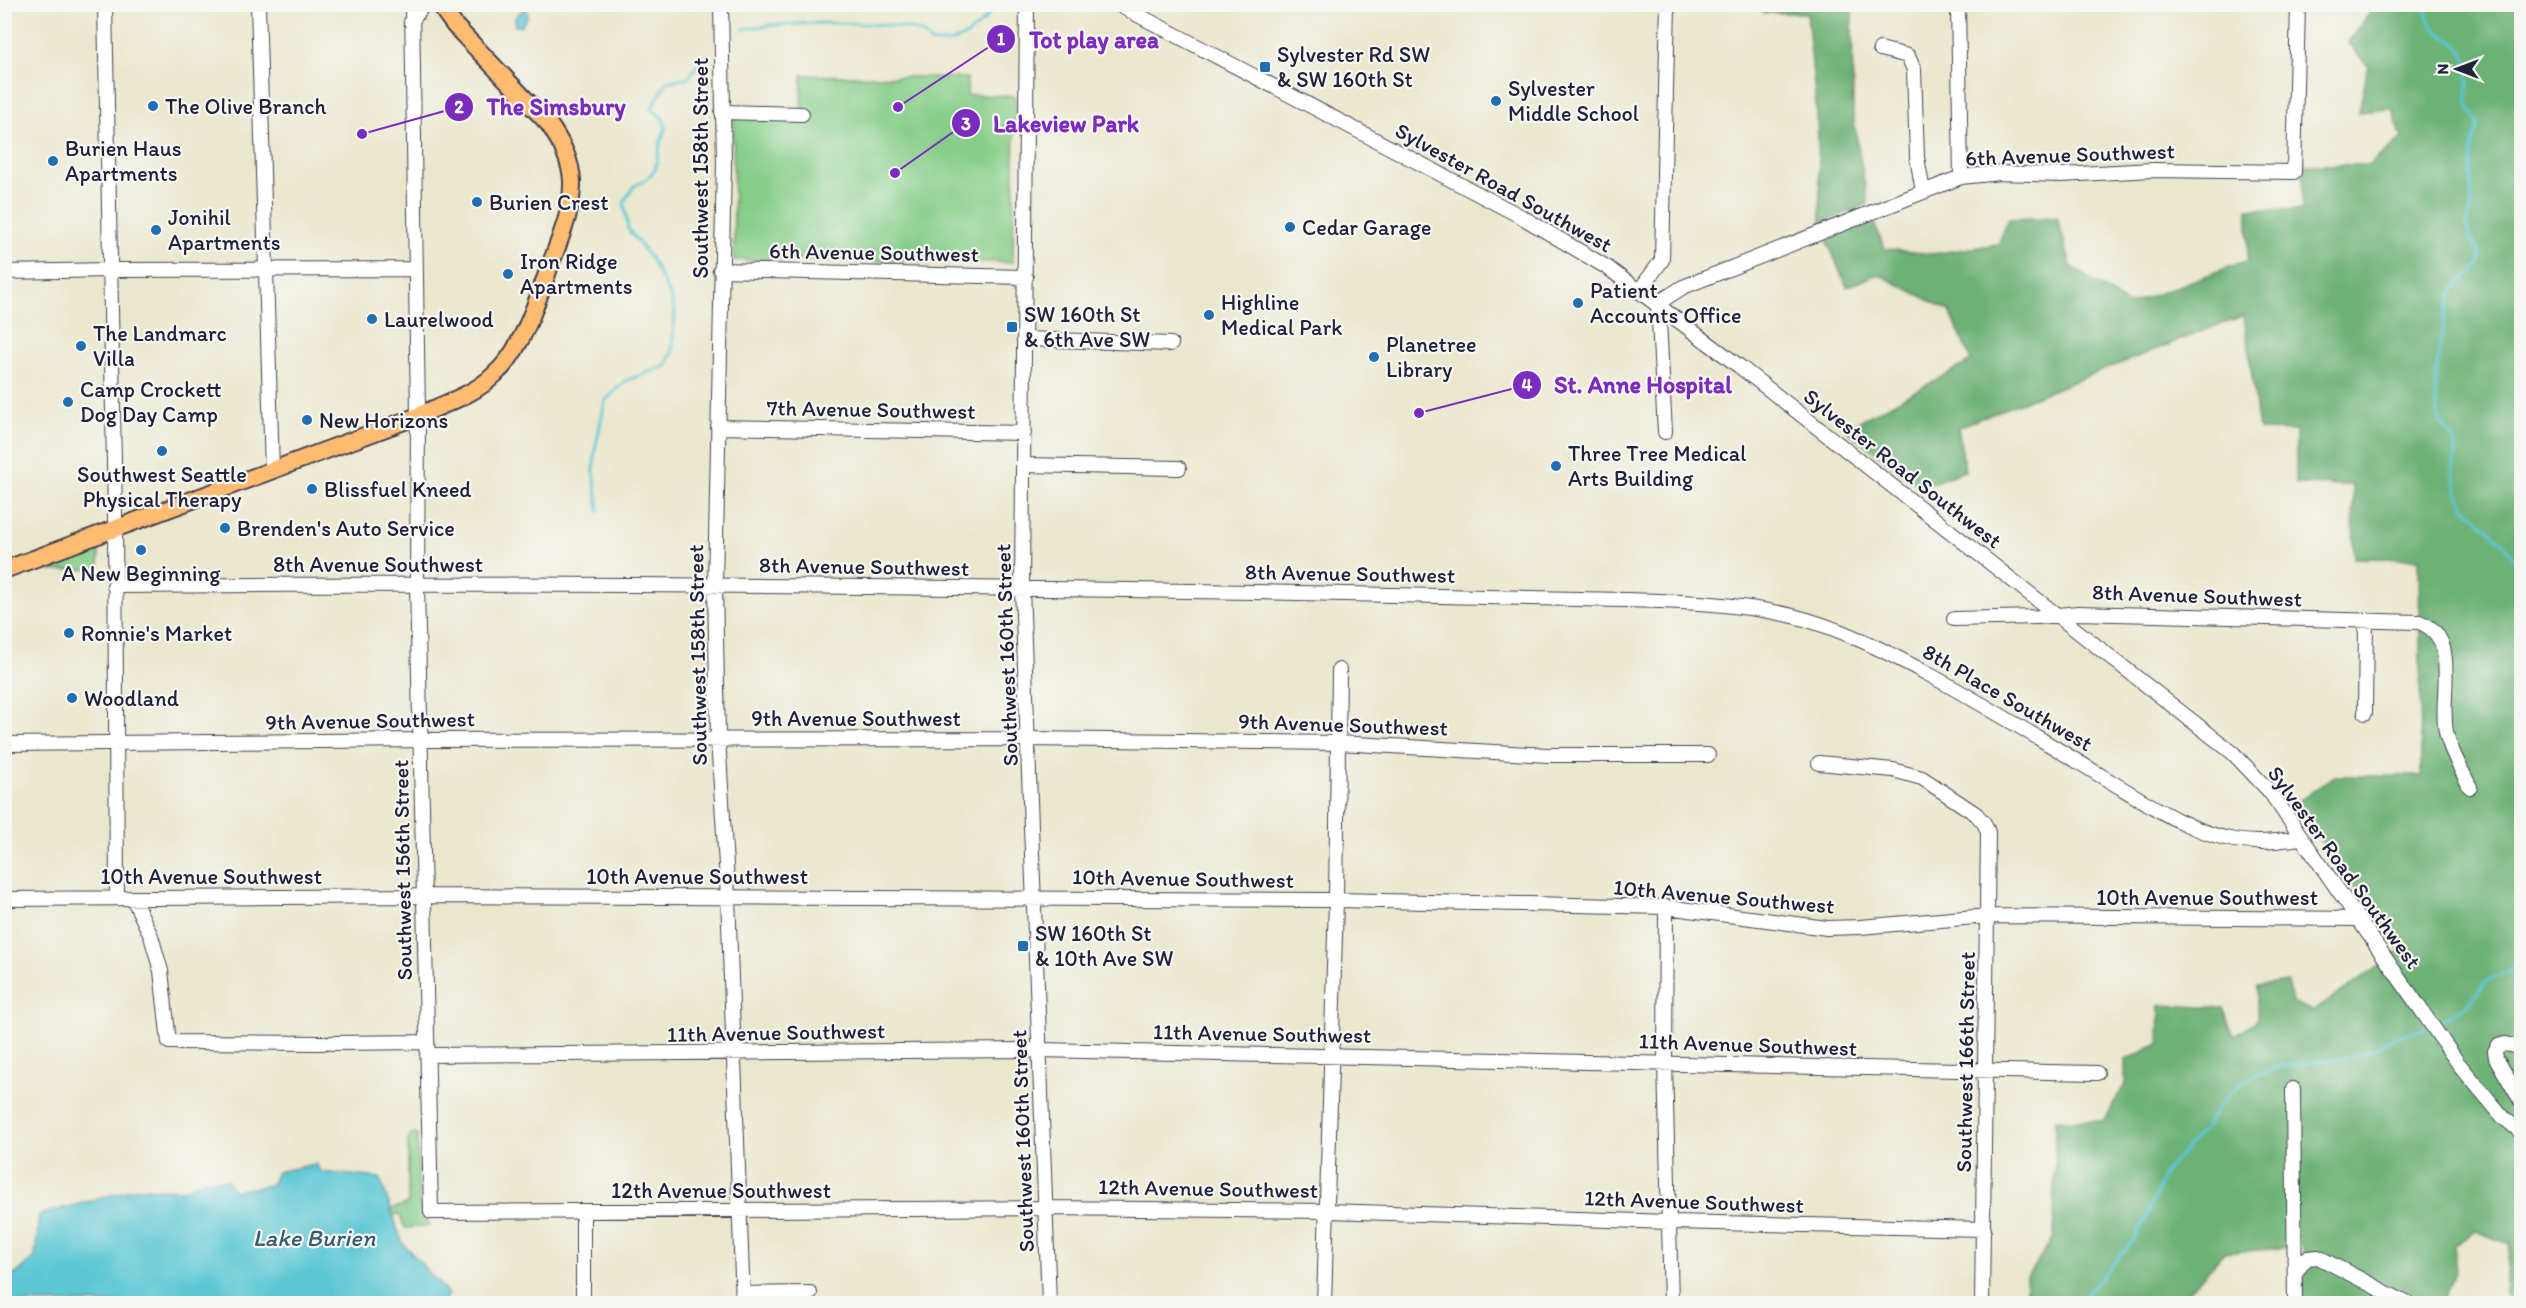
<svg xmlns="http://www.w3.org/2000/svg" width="2526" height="1308" font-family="Itim,sans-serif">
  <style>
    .green { fill: #86ce89; stroke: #547862; stroke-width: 1.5 }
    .forest { fill: #6cb175; stroke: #476a58; stroke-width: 1.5 }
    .water { fill: #5bc7d4; stroke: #3e7488; stroke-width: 1.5 }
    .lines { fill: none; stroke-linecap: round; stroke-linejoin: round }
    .stream { stroke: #5bc7d4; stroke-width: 3 }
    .minor-casing { stroke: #404051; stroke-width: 16 }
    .major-casing { stroke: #404051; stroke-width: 20 }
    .minor { stroke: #fff; stroke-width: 14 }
    .major { stroke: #febb71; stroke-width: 16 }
    .poi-dot { fill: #1f6fb2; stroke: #f6f6f2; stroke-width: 2 }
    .labels { text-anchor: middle; stroke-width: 4.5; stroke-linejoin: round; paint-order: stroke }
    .poi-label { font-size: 22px; fill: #22223b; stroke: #f6f6f2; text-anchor: start }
    .street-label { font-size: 22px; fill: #22223b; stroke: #f6f6f2 }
    .water-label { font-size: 24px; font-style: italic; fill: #365c71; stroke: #f6f6f2 }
    .leader { fill: none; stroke: #7b2cbf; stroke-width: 2 }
    .callout-dot { fill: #7b2cbf; stroke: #f6f6f2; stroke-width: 2 }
    .mark-label { font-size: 18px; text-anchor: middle; font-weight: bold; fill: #fff }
    .callout-label { font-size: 24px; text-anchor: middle; font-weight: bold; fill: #7b2cbf; stroke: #f6f6f2; stroke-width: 4.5; stroke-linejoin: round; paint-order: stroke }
  </style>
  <rect width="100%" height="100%" fill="#f6f6f2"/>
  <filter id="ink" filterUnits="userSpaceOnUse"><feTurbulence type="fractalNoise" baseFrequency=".0167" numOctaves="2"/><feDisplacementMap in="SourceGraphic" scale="12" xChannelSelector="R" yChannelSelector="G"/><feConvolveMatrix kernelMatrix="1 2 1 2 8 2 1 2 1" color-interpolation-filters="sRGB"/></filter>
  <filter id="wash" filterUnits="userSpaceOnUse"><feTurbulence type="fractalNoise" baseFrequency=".008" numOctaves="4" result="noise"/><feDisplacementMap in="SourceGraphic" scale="24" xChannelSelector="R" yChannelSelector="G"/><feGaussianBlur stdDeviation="1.35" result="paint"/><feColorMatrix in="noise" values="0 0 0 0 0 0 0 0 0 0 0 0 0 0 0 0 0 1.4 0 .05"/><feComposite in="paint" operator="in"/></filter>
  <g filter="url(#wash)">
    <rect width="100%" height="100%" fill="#ebe7cd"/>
    <!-- green -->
    <path class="green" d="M 802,75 L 967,78 L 967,95 L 1015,96 L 1013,262 L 734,260 L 733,114 L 801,115 Z
      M 99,549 L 99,569 L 47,571 Z
      M 411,1134 L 417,1134 L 419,1207 L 430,1226 L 405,1228 L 399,1214 L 393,1216 L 391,1209 L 408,1204 L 408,1140 Z"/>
    <!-- forest -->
    <path class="forest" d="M 1754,5 L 1852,5 L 1853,115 L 1868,204 L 1821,223 L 1817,116 L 1807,13 L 1765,13 Z
      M 2372,5 L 2521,5 L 2521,1303 L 2506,1295 L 2509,1244 L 2476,1231 L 2454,1245 L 2456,1273 L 2441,1303 L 2303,1303 L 2303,1246 L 2223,1253 L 2179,1303 L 2026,1303 L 2026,1278 L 2054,1237 L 2055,1120 L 2104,1121 L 2125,1084 L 2125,1060 L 2159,1044 L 2160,1005 L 2223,1008 L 2234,1036 L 2257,1020 L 2257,986 L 2288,982 L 2292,1003 L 2314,1011 L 2400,951 L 2294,804 L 2335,776 L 2421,776 L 2419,559 L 2354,558 L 2353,485 L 2296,484 L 2296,431 L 2259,430 L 2244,315 L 1958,427 L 1965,471 L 1921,487 L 1845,429 L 1971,361 L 1950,311 L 1878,274 L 1847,287 L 1827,241 L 1873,221 L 1885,249 L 1932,254 L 1998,244 L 2009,219 L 2057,217 L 2071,266 L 2128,305 L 2248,260 L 2248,209 L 2302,210 L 2303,165 L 2369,165 L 2402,138 L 2392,109 L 2359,112 L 2368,66 L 2348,42 L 2373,9 Z"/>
    <!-- water -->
    <path class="water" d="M 524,9 L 527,10 L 528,16 L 521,26 L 515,26 L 515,17 Z
      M 315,1164 L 321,1172 L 380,1178 L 402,1242 L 448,1294 L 443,1303 L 5,1303 L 5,1273 L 15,1275 L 35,1257 L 39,1215 L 137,1188 L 183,1190 L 204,1180 L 227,1180 L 234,1191 L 271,1185 L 277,1172 Z"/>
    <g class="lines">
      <!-- stream -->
      <path class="stream" d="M 2424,4 C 2429,38 2450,32 2463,53 C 2472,68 2465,88 2468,104 C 2470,112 2476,117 2478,125 L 2471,153 L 2472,204 L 2467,225 L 2470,239 L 2480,253 L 2480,260 L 2479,265 L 2469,275 L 2460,281 L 2451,295 L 2444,320 L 2436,375 L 2436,410 L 2441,422 L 2453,439 L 2456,452 L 2453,471 L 2457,490 L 2464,506 L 2503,543 L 2522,570
        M 744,29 C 775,22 895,19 921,33 C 925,35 928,39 931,42 C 960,48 982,26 996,4
        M 599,511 L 594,471 L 595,450 L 605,401 L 625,381 L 666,366 L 672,353 L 675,313 L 671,297 L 651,259 L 628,229 L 624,202 L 634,186 L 644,181 L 655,170 L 661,140 L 666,128 L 663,118 L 651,109 L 667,82 L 689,77 L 698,64 L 706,57
        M 2437,1024 L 2470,1003 L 2484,983 L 2522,965
        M 2078,1304 L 2132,1242 L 2146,1218 L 2165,1172 L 2207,1125 L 2220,1104 L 2243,1082 L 2257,1074 L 2284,1066 L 2343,1058 L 2369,1051 L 2394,1037 L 2428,1028"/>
    </g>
  </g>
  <g filter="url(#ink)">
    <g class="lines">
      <defs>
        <path id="minor" d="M 105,4 L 115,513 L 117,898
          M 258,4 L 272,471
          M 412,4 L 418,416 L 417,585 L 431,1212 L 1045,1208 L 1327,1211 L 1670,1222 L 1984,1229
          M 721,4 L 724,163 L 715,586 L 718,739 L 728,897 L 743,1304
          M 1027,4 L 1022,588 L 1049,1304
          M 1117,4 L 1522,217 L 1608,268 L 1739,366 L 2233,753 L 2270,792 L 2458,1063 L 2503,1117 L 2522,1133
          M 1958,4 L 1961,177
          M 411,22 L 424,4
          M 1880,49 L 1908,56 L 1914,70 L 1917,157 L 1923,192
          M 722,112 L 802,114
          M 720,270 L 1026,277
          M 4,272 L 111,270 L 414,269
          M 1639,291 L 1662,260 L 1668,4
          M 1658,303 L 1683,287 L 1961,177 L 2000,173 L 2061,175 L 2152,170 L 2294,172 L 2298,4
          M 1658,303 L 1665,432
          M 1025,339 L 1171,344
          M 718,427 L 1024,433
          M 1023,465 L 1179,468
          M 114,586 C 494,582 874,586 1253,592 C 1362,594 1471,596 1580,599 C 1651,601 1724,600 1793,616 C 1841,628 1885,651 1928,674 C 1987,706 2045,742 2103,777 C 2144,801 2186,831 2234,840 C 2257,844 2278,841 2301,838
          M 1954,619 L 2038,617 L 2078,613 L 2419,622 C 2463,637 2437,700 2447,736 C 2452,754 2462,771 2470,787
          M 2365,713 L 2366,620
          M 4,744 L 419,740 L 1029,739 L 1339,743 L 1548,755 L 1708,755
          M 1819,763 L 1893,770 L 1922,778 L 1976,814 L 1984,823 L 1988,832 L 1982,1304
          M 133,898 L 151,936 L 161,971 L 169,1042 L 323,1043
          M 4,899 L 423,896 L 1336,900 L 1666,907 L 1827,928 L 1860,927 L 1987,916 L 2359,919
          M 1666,907 L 1665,1062 L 1671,1304
          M 332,1043 L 427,1042
          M 2522,1048 L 2505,1044 L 2498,1046 L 2495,1051 L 2496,1058 L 2522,1103
          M 427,1055 L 1039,1050 L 2097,1073
          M 2293,1089 L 2295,1304
          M 2295,1273 L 2307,1258 L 2318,1257 L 2408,1304
          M 742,1294 L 810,1293
          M 583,1304 L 583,1211
          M 1324,1304 L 1336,900 L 1339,670"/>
        <path id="major" d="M 4,570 L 418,416 C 443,404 474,395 494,375 C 504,366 513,354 519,342 C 531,321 538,297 547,274 C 557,245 573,213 572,181 C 571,159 560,140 548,123 L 455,26 L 439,4"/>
      </defs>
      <!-- minor casing -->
      <use href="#minor" class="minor-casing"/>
      <!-- major casing -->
      <use href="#major" class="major-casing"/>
      <!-- minor -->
      <use href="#minor" class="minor"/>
      <!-- major -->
      <use href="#major" class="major"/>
    </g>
  </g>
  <!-- markers -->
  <g class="poi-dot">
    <rect x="1259" y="61" width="12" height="12" rx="3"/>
    <circle cx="1496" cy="101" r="6"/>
    <circle cx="153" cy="106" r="6"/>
    <circle cx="53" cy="161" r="6"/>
    <circle cx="477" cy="202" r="6"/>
    <circle cx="1290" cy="227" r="6"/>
    <circle cx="156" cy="230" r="6"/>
    <circle cx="508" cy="274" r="6"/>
    <circle cx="1578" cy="303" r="6"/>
    <circle cx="1209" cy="315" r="6"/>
    <circle cx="372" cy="319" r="6"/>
    <rect x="1006" y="321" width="12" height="12" rx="3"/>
    <circle cx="81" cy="346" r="6"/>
    <circle cx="1374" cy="357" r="6"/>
    <circle cx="68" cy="402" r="6"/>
    <circle cx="307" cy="420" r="6"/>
    <circle cx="162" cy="451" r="6"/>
    <circle cx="1556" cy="466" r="6"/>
    <circle cx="312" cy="489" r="6"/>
    <circle cx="225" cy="528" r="6"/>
    <circle cx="141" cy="550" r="6"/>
    <circle cx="69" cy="633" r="6"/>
    <circle cx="72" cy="698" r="6"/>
    <rect x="1017" y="940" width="12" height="12" rx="3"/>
  </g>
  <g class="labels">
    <!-- poi labels -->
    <g class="poi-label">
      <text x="1277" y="62">Sylvester Rd SW<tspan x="1277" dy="25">&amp; SW 160th St</tspan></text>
      <text x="1508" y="96">Sylvester<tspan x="1508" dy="25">Middle School</tspan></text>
      <text x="165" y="114">The Olive Branch</text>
      <text x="65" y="156">Burien Haus<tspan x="65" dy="25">Apartments</tspan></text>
      <text x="489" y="210">Burien Crest</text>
      <text x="168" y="225">Jonihil<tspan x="168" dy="25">Apartments</tspan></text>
      <text x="1302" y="235">Cedar Garage</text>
      <text x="520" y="269">Iron Ridge<tspan x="520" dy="25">Apartments</tspan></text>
      <text x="1590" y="298">Patient<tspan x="1590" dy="25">Accounts Office</tspan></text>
      <text x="1221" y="310">Highline<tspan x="1221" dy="25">Medical Park</tspan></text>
      <text x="1024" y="322">SW 160th St<tspan x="1024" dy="25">&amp; 6th Ave SW</tspan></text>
      <text x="384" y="327">Laurelwood</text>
      <text x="93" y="341">The Landmarc<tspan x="93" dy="25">Villa</tspan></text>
      <text x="1386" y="352">Planetree<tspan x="1386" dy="25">Library</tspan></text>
      <text x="80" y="397">Camp Crockett<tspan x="80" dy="25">Dog Day Camp</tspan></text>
      <text x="319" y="428">New Horizons</text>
      <text x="1568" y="461">Three Tree Medical<tspan x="1568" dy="25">Arts Building</tspan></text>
      <text x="162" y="482" text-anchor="middle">Southwest Seattle<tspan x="162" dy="25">Physical Therapy</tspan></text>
      <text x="324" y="497">Blissfuel Kneed</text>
      <text x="237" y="536">Brenden's Auto Service</text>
      <text x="141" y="581" text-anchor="middle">A New Beginning</text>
      <text x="81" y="641">Ronnie's Market</text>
      <text x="84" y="706">Woodland</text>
      <text x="1035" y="941">SW 160th St<tspan x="1035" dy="25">&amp; 10th Ave SW</tspan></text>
    </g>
    <!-- street labels -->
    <g class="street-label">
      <text transform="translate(2070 154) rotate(-2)" y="8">6th Avenue Southwest</text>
      <text transform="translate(700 168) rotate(-90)" y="8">Southwest 158th Street</text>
      <text transform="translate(1504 187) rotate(29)" y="8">Sylvester Road Southwest</text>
      <text transform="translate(874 252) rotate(1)" y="8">6th Avenue Southwest</text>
      <text transform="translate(871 409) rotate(1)" y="8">7th Avenue Southwest</text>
      <text transform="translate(1903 468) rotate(38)" y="8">Sylvester Road Southwest</text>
      <text x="378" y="572">8th Avenue Southwest</text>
      <text transform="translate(864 566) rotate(1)" y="8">8th Avenue Southwest</text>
      <text transform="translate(1350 573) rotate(1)" y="8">8th Avenue Southwest</text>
      <text transform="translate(2197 595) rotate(2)" y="8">8th Avenue Southwest</text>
      <text transform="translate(697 655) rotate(-91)" y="8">Southwest 158th Street</text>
      <text transform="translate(1006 655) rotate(-92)" y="8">Southwest 160th Street</text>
      <text transform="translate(2008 697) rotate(30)" y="8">8th Place Southwest</text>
      <text x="856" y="726">9th Avenue Southwest</text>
      <text transform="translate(370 720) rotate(-1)" y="8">9th Avenue Southwest</text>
      <text transform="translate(1343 724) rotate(2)" y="8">9th Avenue Southwest</text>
      <text transform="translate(2345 867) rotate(54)" y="8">Sylvester Road Southwest</text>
      <text transform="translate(402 870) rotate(-91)" y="8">Southwest 156th Street</text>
      <text x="211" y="884">10th Avenue Southwest</text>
      <text x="697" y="884">10th Avenue Southwest</text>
      <text transform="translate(1183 878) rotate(1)" y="8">10th Avenue Southwest</text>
      <text transform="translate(1724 896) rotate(5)" y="8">10th Avenue Southwest</text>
      <text x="2207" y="905">10th Avenue Southwest</text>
      <text transform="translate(776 1032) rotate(-1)" y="8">11th Avenue Southwest</text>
      <text transform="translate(1262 1033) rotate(1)" y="8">11th Avenue Southwest</text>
      <text transform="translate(1748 1044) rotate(2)" y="8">11th Avenue Southwest</text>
      <text transform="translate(1965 1062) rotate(-89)" y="8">Southwest 166th Street</text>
      <text transform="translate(1022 1141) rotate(-92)" y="8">Southwest 160th Street</text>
      <text transform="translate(1208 1188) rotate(1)" y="8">12th Avenue Southwest</text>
      <text x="721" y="1198">12th Avenue Southwest</text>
      <text transform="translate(1694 1201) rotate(2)" y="8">12th Avenue Southwest</text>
    </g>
    <!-- water labels -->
    <g class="water-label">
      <text x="314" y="1246">Lake Burien</text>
    </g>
  </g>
  <!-- callouts -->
  <path class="leader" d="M898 107L1001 39M362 134L459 107M895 173L966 123M1419 413L1527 385"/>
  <g class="callout-dot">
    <circle cx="898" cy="107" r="6"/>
    <circle cx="362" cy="134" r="6"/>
    <circle cx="895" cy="173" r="6"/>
    <circle cx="1419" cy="413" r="6"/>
    <circle cx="1001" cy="39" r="15"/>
    <circle cx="459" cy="107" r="15"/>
    <circle cx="966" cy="123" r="15"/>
    <circle cx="1527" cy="385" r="15"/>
  </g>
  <g class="mark-label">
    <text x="1001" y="45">1</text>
    <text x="459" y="113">2</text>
    <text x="966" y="130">3</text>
    <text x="1527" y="391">4</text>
  </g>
  <g class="callout-label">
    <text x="1094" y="48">Tot play area</text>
    <text x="556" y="115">The Simsbury</text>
    <text x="1066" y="132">Lakeview Park</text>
    <text x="1643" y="393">St. Anne Hospital</text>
  </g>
  <!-- margin -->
  <rect width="2526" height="1308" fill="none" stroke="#f6f6f2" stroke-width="24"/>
  <!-- north arrow -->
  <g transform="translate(2457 69) rotate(270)" stroke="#f6f6f2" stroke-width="4.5" paint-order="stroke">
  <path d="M0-4.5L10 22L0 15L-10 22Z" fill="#22223b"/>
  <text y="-9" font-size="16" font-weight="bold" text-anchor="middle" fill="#22223b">N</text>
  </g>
</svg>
